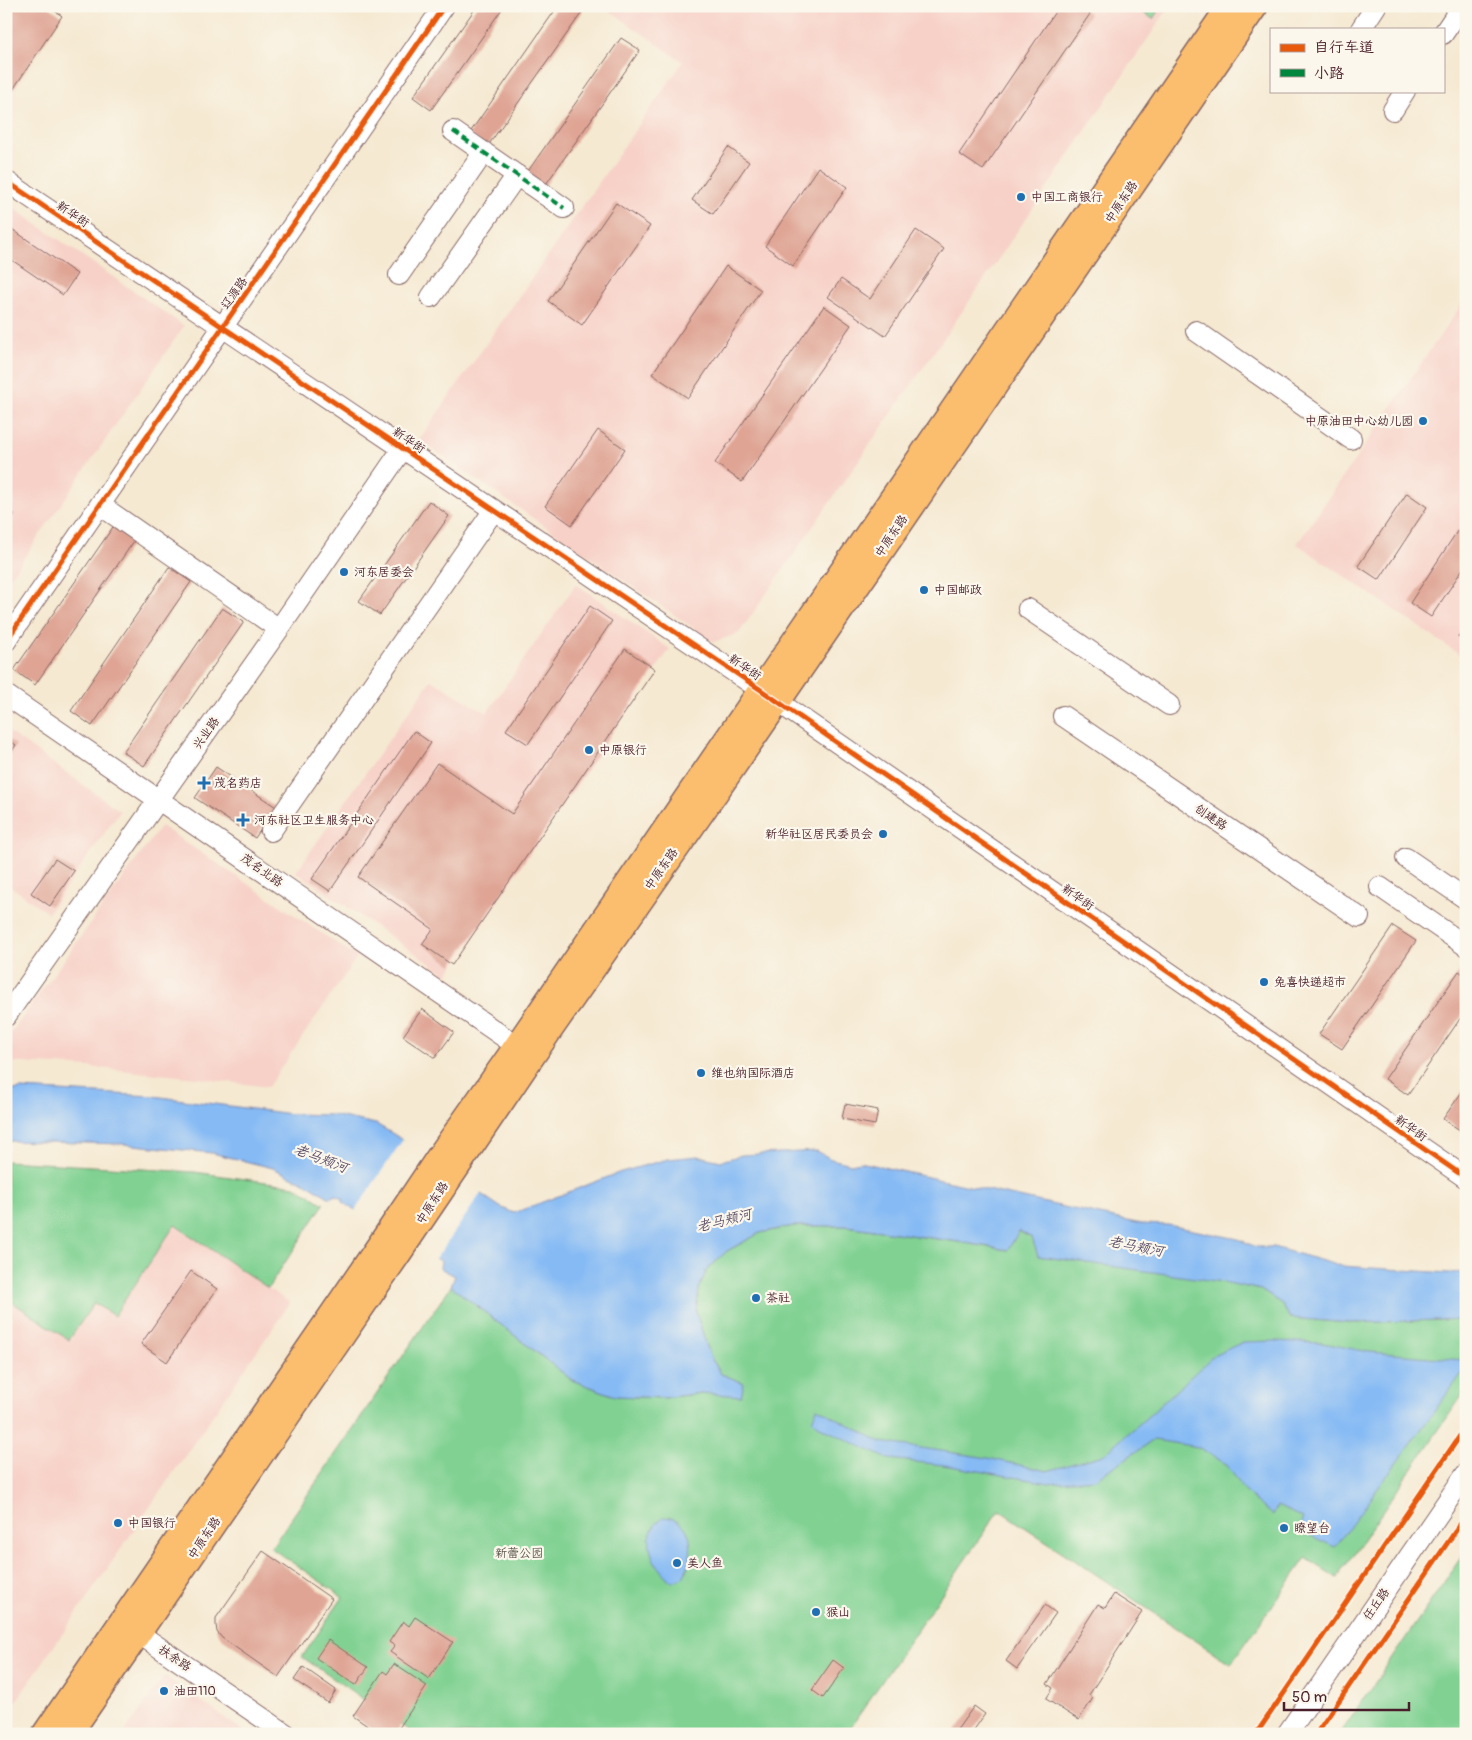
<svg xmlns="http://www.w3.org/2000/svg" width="1472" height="1740" font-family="Pangolin,'LXGW WenKai TC',sans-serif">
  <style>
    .built { fill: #f7d1c8 }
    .green { fill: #80d192; stroke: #65785e }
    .water { fill: #85baf4; stroke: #686c90 }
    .pier { fill: #f5e9d2 }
    .building { fill: #dfa494 }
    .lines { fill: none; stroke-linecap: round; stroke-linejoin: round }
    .minor-casing { stroke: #866665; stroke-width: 22 }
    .major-casing { stroke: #866665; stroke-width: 28 }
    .minor { stroke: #fff; stroke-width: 20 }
    .major { stroke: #fbbd6e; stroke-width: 25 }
    .quiet { stroke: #00873e; stroke-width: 4; stroke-dasharray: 8 4; stroke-linecap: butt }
    .cycleway-casing { stroke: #fbf7ec; stroke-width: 8 }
    .cycleway { stroke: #e8590c; stroke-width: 5 }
    .poi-dot { fill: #1f6fb2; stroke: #fbf7ec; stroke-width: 2 }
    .labels { text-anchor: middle; stroke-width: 4.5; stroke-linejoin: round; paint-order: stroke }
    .poi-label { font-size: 12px; fill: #4a1f2b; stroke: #fbf7ec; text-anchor: start }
    .street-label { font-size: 12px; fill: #4a1f2b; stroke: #fbf7ec }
    .park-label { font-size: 12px; fill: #5a544a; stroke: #fbf7ec }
    .water-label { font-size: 14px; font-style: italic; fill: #5c4e67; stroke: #fbf7ec }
  </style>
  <rect width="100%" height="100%" fill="#fbf7ec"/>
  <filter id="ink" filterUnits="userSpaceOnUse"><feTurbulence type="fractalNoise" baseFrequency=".02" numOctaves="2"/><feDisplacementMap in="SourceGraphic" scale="10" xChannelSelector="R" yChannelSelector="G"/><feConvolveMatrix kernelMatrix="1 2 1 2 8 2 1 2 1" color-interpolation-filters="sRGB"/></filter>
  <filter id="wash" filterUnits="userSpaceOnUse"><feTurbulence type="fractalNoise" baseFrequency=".0096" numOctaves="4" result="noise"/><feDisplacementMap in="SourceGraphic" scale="20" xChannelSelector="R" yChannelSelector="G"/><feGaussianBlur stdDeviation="1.12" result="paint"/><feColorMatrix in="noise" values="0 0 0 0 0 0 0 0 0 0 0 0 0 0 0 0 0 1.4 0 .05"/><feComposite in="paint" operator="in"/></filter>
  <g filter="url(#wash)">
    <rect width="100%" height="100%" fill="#f5e9d2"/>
    <!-- built -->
    <path class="built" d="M 603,6 L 1170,6 L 991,270 L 739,633 L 714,642 L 419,440 L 683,62 Z
      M 6,203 L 184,326 L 6,584 Z
      M 1466,298 L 1466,659 L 1297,544 Z
      M 576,584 L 670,649 L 447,975 L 296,872 L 431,680 L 487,713 Z
      M 6,730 L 120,811 L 48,913 L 6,883 Z
      M 161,826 L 357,957 L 268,1087 L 197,1078 L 89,1067 L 6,1062 L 6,1040 Z
      M 175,1225 L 290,1303 L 6,1716 L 6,1298 L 69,1340 L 94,1302 L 114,1316 Z
      M 164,1676 L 248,1734 L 124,1734 Z"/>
    <!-- green -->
    <path class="green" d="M 1134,6 L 1161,6 L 1153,19 Z
      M 6,1161 L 194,1172 L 295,1186 L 324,1204 L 268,1288 L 175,1225 L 114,1316 L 94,1303 L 69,1340 L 6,1298 Z
      M 793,1226 L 846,1226 L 959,1242 L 1008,1250 L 1018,1231 L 1032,1238 L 1261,1290 L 1282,1304 L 1290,1318 L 1350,1323 L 1466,1319 L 1466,1390 L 1337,1578 L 1306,1558 L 1231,1664 L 999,1510 L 846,1734 L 414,1734 L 302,1657 L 343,1597 L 271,1548 L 451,1286 L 572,1380 L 615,1396 L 664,1398 L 701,1393 L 741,1395 L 744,1383 L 721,1374 L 710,1356 L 696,1312 L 699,1289 L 706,1271 L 727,1251 L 760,1233 Z
      M 1466,1550 L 1466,1734 L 1340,1734 Z"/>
    <!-- water -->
    <path class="water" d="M 21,1089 L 153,1096 L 291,1114 L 332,1115 L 376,1124 L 395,1135 L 500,1207 L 514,1213 L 621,1172 L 668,1159 L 698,1156 L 721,1161 L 742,1155 L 817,1151 L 831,1159 L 851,1164 L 860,1162 L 1141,1224 L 1168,1225 L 1238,1239 L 1256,1247 L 1273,1247 L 1341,1266 L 1449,1273 L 1466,1272 L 1466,1319 L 1350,1323 L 1290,1318 L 1282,1304 L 1261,1290 L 1223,1282 L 1038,1256 L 1032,1238 L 1019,1231 L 1008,1250 L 959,1242 L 846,1226 L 793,1226 L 760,1233 L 727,1251 L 706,1271 L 699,1289 L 696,1312 L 710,1356 L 721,1374 L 744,1383 L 741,1396 L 701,1393 L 664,1398 L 615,1396 L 572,1380 L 451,1286 L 455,1276 L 440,1268 L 441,1261 L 342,1202 L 344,1199 L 335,1195 L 330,1198 L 311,1186 L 273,1168 L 212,1153 L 124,1144 L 6,1141 L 6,1091 Z
      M 1274,1341 L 1322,1343 L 1370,1352 L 1463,1360 L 1466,1362 L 1466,1368 L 1335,1547 L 1298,1530 L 1303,1518 L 1277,1506 L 1273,1515 L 1247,1494 L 1226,1464 L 1198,1447 L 1154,1440 L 1095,1479 L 1049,1483 L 943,1465 L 888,1459 L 822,1428 L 812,1420 L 817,1408 L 881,1442 L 988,1458 L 1047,1471 L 1103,1455 L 1153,1412 L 1213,1356 L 1243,1342 Z
      M 663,1517 C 696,1518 695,1555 683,1578 L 672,1582 C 652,1566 638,1536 663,1517 Z"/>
    <!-- pier -->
    <path class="pier" d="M 404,1138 L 482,1192 L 435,1260 L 354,1212 Z"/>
    <g id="blocks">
      <!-- building -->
      <path class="building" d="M 6,6 L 48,6 L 62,16 L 6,100 Z
        M 477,6 L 504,6 L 431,110 L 413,97 Z
        M 558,6 L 576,6 L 583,11 L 487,147 L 469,134 Z
        M 1059,6 L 1079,6 L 1090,14 L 983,170 L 959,154 Z
        M 621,38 L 640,50 L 544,187 L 526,174 Z
        M 728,147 L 749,162 L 713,214 L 692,200 Z
        M 818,167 L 847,187 L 793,266 L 765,246 Z
        M 616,203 L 650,226 L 582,325 L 548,301 Z
        M 6,225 L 77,274 L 63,295 L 6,256 Z
        M 916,230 L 944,249 L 885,336 L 828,297 L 841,279 L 870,299 Z
        M 726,266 L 761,290 L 688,398 L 652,374 Z
        M 824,306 L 851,325 L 742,482 L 715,463 Z
        M 598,430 L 625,449 L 572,525 L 545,506 Z
        M 1407,493 L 1427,507 L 1379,580 L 1358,566 Z
        M 429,501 L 449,516 L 380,615 L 359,601 Z
        M 6,509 L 14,514 L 6,525 Z
        M 113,527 L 134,541 L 35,685 L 14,670 Z
        M 1458,530 L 1466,535 L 1466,564 L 1431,617 L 1410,603 Z
        M 169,567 L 191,582 L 92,726 L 71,711 Z
        M 590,606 L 612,621 L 528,744 L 506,730 Z
        M 222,608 L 244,622 L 144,766 L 123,752 Z
        M 1466,626 L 1466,642 L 1458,637 Z
        M 625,649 L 655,669 L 452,965 L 422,944 L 433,929 L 358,877 L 437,763 L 512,814 Z
        M 414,731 L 431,743 L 330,891 L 312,879 Z
        M 6,738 L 16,745 L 6,759 Z
        M 216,767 L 276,807 L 255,838 L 195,798 Z
        M 55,859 L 74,871 L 50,906 L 31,893 Z
        M 1393,926 L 1416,941 L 1342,1049 L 1319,1034 Z
        M 1459,971 L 1466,976 L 1466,1010 L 1408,1095 L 1385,1079 Z
        M 422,1009 L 454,1032 L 435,1058 L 403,1036 Z
        M 1466,1086 L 1466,1134 L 1443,1119 Z
        M 845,1104 L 878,1110 L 875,1125 L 842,1119 Z
        M 191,1271 L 217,1289 L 167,1362 L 141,1344 Z
        M 263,1551 L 332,1599 L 278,1677 L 222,1638 L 217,1632 L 216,1625 L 216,1618 Z
        M 1114,1594 L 1142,1612 L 1089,1695 L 1093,1698 L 1079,1720 L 1046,1699 L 1053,1688 L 1047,1684 L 1098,1604 L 1105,1608 Z
        M 1045,1605 L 1056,1613 L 1017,1669 L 1006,1661 Z
        M 415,1617 L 453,1642 L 429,1679 L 390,1652 L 395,1646 L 389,1642 L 403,1621 L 409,1626 Z
        M 328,1640 L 368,1667 L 356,1685 L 316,1658 Z
        M 833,1660 L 844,1668 L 823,1698 L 812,1690 Z
        M 394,1664 L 427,1686 L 395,1734 L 379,1734 L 353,1716 L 383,1671 L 387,1674 Z
        M 303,1667 L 336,1690 L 328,1703 L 294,1680 Z
        M 974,1706 L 985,1714 L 971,1734 L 954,1734 Z"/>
    </g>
  </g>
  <g filter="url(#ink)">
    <use href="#blocks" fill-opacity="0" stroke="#866665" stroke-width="1"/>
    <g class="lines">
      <defs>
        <path id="minor" d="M 1361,29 L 1376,6
          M 1443,34 L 1462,6
          M 1393,110 L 1405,91
          M 453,131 L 564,208
          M 6,181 L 761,690 L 1466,1178
          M 399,275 L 484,152
          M 431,297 L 517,175
          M 1196,331 L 1351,439
          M 100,505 L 279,629
          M 1028,609 L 1169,705
          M 6,641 L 444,6
          M 6,695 L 517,1046
          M 1063,716 L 1359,917
          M 271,831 L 494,510
          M 1406,858 L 1466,899
          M 1380,887 L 1466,946
          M 6,1016 L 279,629 L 403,448
          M 138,1633 L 286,1734
          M 1287,1734 L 1466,1474"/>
        <path id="major" d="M 45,1734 L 384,1239 L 439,1157 L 517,1046 L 1230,6
          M 69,1734 L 400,1251 L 547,1034 L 717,790 L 1255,6"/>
      </defs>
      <!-- minor casing -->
      <use href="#minor" class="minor-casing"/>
      <!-- major casing -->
      <use href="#major" class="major-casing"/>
      <!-- minor -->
      <use href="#minor" class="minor"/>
      <!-- major -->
      <use href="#major" class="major"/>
      <!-- quiet -->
      <path class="quiet" d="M 453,131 L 564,208"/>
      <defs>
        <path id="cycleway" d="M 6,181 L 761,690 L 1466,1178
          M 6,641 L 444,6
          M 1256,1734 L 1466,1427
          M 1316,1734 L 1466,1516"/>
      </defs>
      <!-- cycleway casing -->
      <use href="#cycleway" class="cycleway-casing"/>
      <!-- cycleway -->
      <use href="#cycleway" class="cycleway"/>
    </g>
  </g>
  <!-- markers -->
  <g class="poi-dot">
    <circle cx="1021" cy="197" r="5"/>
    <circle cx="1423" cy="421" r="5"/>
    <circle cx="344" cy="572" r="5"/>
    <circle cx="924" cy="590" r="5"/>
    <circle cx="589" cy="750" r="5"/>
    <path d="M201.5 775.5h5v5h5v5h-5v5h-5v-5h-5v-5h5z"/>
    <path d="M240.5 812.5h5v5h5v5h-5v5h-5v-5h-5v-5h5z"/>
    <circle cx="883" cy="834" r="5"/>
    <circle cx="1264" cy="982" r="5"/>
    <circle cx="701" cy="1073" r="5"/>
    <circle cx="756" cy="1298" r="5"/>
    <circle cx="118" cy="1523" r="5"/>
    <circle cx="1284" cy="1528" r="5"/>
    <circle cx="677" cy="1563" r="5"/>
    <circle cx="816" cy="1612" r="5"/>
    <circle cx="164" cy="1691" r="5"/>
  </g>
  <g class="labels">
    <!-- poi labels -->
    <g class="poi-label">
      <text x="1031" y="201">中国工商银行</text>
      <text x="1413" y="425" text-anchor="end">中原油田中心幼儿园</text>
      <text x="354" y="576">河东居委会</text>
      <text x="934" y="594">中国邮政</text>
      <text x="599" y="754">中原银行</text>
      <text x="214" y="787">茂名药店</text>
      <text x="254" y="824">河东社区卫生服务中心</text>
      <text x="873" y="838" text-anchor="end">新华社区居民委员会</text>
      <text x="1274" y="986">兔喜快递超市</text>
      <text x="711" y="1077">维也纳国际酒店</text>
      <text x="766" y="1302">茶社</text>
      <text x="128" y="1527">中国银行</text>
      <text x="1294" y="1532">瞭望台</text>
      <text x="687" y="1567">美人鱼</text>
      <text x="826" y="1616">猴山</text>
      <text x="174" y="1695">油田110</text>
    </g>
    <!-- street labels -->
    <g class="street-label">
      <text transform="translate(1121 202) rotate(-56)" y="4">中原东路</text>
      <text transform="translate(73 214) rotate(34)" y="4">新华街</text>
      <text transform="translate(234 293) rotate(-55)" y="4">辽源路</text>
      <text transform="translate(409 440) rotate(34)" y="4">新华街</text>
      <text transform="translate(891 536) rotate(-56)" y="4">中原东路</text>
      <text transform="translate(745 667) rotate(34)" y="4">新华街</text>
      <text transform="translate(206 733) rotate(-55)" y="4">兴业路</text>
      <text transform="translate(1211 817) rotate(34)" y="4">创建路</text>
      <text transform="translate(661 869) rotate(-55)" y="4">中原东路</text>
      <text transform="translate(262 870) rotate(35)" y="4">茂名北路</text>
      <text transform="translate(1078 897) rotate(35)" y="4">新华街</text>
      <text transform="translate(1411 1128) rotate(35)" y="4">新华街</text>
      <text transform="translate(432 1203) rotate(-57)" y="4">中原东路</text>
      <text transform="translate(204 1538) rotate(-56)" y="4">中原东路</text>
      <text transform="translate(1376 1604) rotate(-55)" y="4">任丘路</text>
      <text transform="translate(175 1658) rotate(34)" y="4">扶余路</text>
    </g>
    <!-- park labels -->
    <g class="park-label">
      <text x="519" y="1557">新蕾公园</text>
    </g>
    <!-- water labels -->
    <g class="water-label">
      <text transform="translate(321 1158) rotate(21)" y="5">老马颊河</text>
      <text transform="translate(724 1220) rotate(-14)" y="5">老马颊河</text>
      <text transform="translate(1136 1246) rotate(11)" y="5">老马颊河</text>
    </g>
  </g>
  <!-- margin -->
  <rect width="1472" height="1740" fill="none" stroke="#fbf7ec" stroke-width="25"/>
  <!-- legend -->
  <rect x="1270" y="28" width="175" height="65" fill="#fbf7ec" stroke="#b4a19f"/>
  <rect x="1280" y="44" width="25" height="8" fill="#e8590c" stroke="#b4a19f"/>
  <text x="1314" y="52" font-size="15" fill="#4a1f2b">自行车道</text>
  <rect x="1280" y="69" width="25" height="8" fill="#00873e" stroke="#b4a19f"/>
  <text x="1314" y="78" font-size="15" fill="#4a1f2b">小路</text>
  <!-- scale -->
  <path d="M1284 1702v8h125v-8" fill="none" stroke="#4a1f2b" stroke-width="2.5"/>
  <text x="1292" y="1702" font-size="15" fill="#4a1f2b" stroke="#fbf7ec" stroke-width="4" paint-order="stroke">50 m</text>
</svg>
